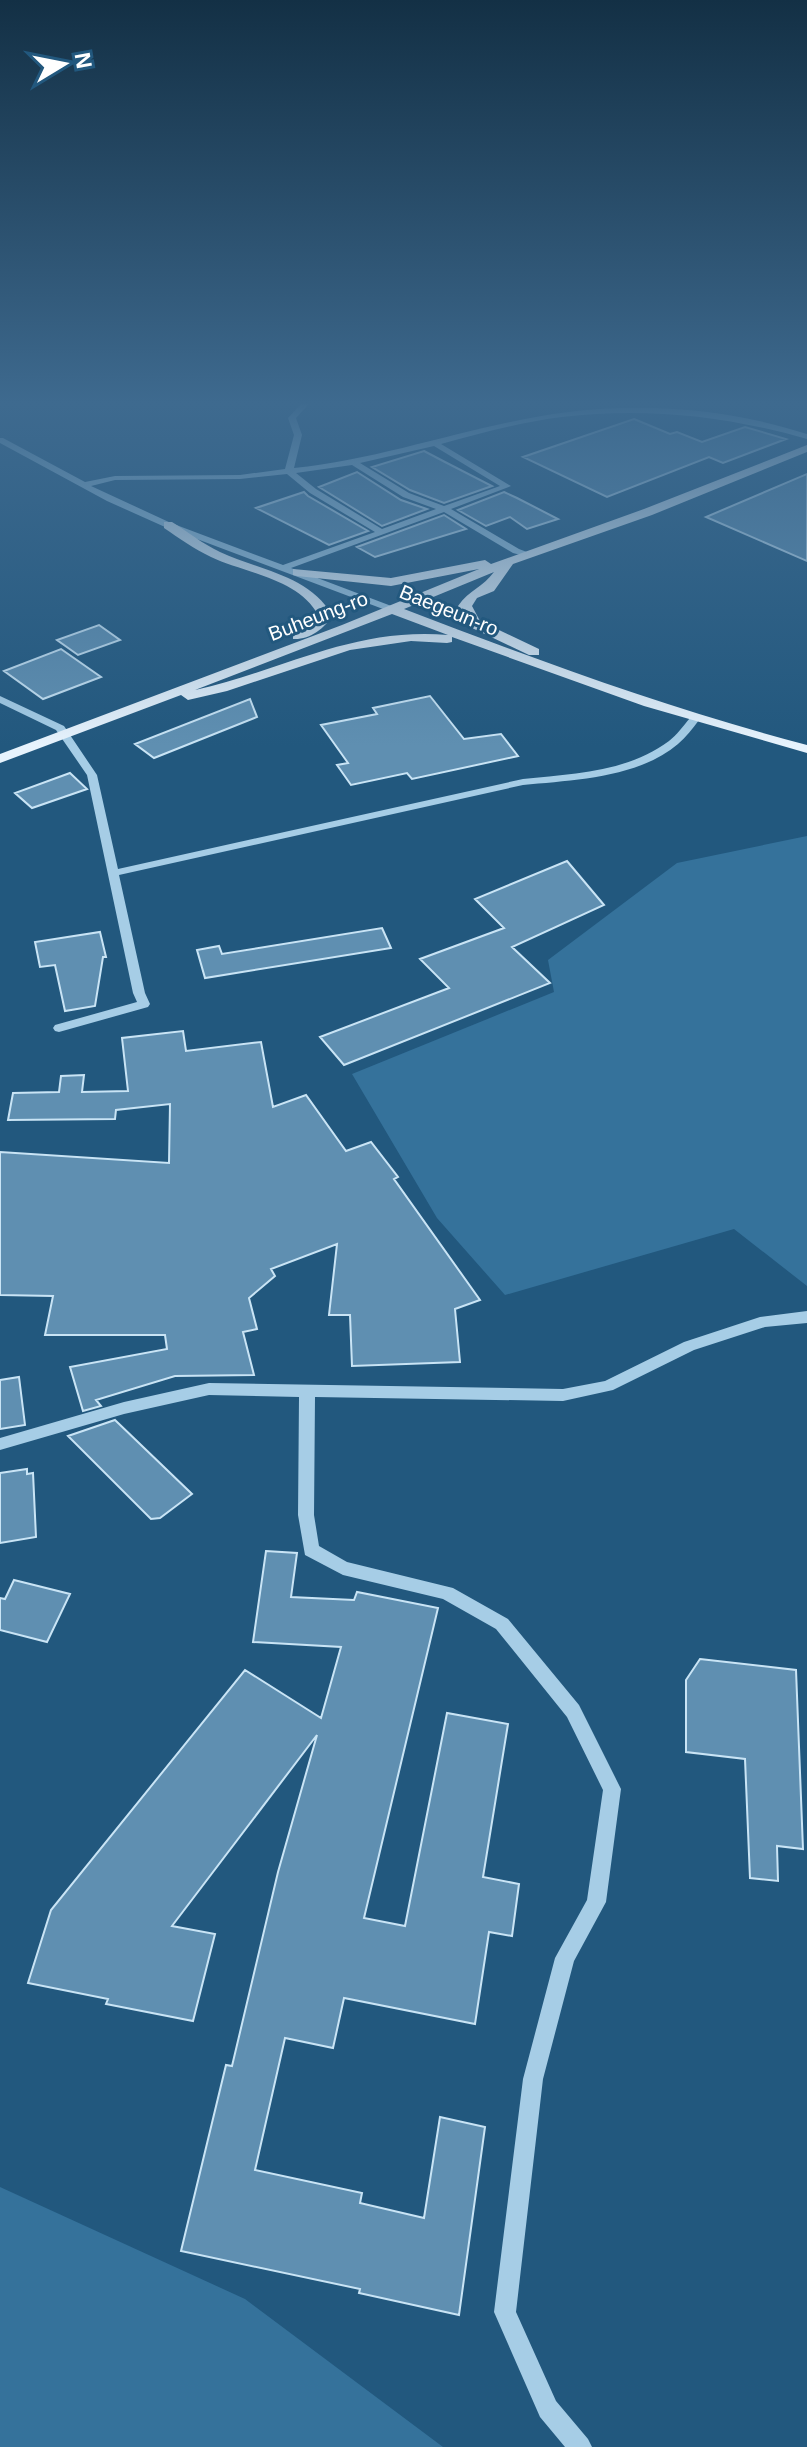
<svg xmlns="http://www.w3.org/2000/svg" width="807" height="2447" font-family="Helvetica,sans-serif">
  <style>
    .green { fill: #35729b }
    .building { fill: #5f8fb1; stroke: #c9e4f5; stroke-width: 2 }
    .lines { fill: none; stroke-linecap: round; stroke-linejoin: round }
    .minor { fill: #a6cde6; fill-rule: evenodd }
    .major { fill: #e7f3fd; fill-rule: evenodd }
    .labels { text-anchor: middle; stroke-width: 6; stroke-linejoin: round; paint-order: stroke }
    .far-street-label { font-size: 20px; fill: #fff; stroke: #22587e }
  </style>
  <rect width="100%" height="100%" fill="#22587e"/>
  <!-- green -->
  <path class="green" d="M 807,836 L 807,1286 L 734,1229 L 505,1295 L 437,1218 L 352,1074 L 554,992 L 548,960 L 677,863 Z
    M 0,2187 L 245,2299 L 443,2447 L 0,2447 Z"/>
  <!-- building -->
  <path class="building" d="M 634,419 L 670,434 L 677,432 L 702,442 L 745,427 L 786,439 L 723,463 L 709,457 L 607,497 L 523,457 Z
    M 424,451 L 445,462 L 492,486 L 444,503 L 410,490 L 372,467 Z
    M 357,472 L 401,500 L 427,509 L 382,526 L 319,487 Z
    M 807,474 L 807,561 L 706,517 Z
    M 304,492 L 308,496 L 368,531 L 329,545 L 256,508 Z
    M 504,492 L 517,498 L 558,519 L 527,529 L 510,517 L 486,526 L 458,510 Z
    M 444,515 L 466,529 L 375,557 L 357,547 Z
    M 99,625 L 120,640 L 78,655 L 57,640 Z
    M 61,649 L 101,677 L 43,699 L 4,671 Z
    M 430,696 L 464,739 L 501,734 L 518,756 L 412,779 L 407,773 L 351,785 L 337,765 L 348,763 L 321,725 L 377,714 L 373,708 Z
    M 250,699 L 257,717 L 154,758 L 135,744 Z
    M 70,773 L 87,789 L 32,808 L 15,793 Z
    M 567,861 L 604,905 L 512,947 L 550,983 L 344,1065 L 320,1037 L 449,988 L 420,959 L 504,928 L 475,899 Z
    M 382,928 L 391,948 L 205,978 L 197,950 L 219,946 L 222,954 Z
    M 100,932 L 106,957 L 103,957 L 95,1006 L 65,1011 L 55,965 L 40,967 L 35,942 Z
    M 183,1031 L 186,1051 L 261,1042 L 273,1107 L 306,1095 L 346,1151 L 371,1142 L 398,1177 L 394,1179 L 480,1300 L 455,1309 L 460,1362 L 352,1366 L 350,1315 L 329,1315 L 337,1244 L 271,1269 L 275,1276 L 249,1298 L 257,1329 L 243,1332 L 254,1375 L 175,1376 L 96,1400 L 101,1406 L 83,1411 L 70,1367 L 167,1349 L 165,1335 L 45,1335 L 53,1296 L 0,1295 L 0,1152 L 169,1163 L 170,1104 L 116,1110 L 115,1119 L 8,1120 L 13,1093 L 59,1092 L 61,1076 L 84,1075 L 82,1092 L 128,1091 L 122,1038 Z
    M 19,1377 L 25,1425 L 0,1429 L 0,1380 Z
    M 115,1420 L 192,1494 L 160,1518 L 151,1519 L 68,1436 Z
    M 27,1469 L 27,1474 L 33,1473 L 36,1537 L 0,1543 L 0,1473 Z
    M 266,1551 L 297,1553 L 291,1597 L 354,1600 L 357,1592 L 438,1608 L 364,1918 L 405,1926 L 447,1713 L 508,1724 L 483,1877 L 519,1884 L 512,1936 L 489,1932 L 475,2024 L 344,1998 L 333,2048 L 285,2038 L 255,2170 L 362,2193 L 360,2203 L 424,2218 L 440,2117 L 485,2127 L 459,2315 L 359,2293 L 360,2289 L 181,2251 L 226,2065 L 232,2066 L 278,1872 L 317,1735 L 172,1926 L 215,1934 L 193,2021 L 106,2004 L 108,1999 L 28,1983 L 51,1910 L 245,1670 L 321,1718 L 341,1647 L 253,1642 Z
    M 14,1580 L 70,1594 L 47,1642 L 0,1630 L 0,1598 L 5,1599 Z
    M 700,1659 L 796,1670 L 803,1849 L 777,1846 L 778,1881 L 750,1878 L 745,1759 L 686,1752 L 686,1680 Z"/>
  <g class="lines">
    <!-- minor -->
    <path class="minor" d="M 301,404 L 309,404 L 296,418 L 302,435 L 294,468 C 373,460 447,434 525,419 C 618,400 717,405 807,434 L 807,439 C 727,416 646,407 562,417 C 521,422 481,433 441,444 L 511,486 L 451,509 L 519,549 L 532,554 L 528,557 L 513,553 L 444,512 L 291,568 L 394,607 L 396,609 L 391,612 L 165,527 L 107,501 L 0,443 L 0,438 L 3,438 L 85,482 L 115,476 L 240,475 L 285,469 L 294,435 L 288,418 ZM 434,446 L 500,486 L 444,506 L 409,493 L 360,463 ZM 352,465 L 403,497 L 436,509 L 382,529 L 316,489 L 296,473 ZM 287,474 L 310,493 L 375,532 L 283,565 L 171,523 L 91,486 L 115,480 L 240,479 Z
      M 0,696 L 64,726 L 97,775 L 118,869 L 523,779 C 572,774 628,772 669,741 C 677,735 683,726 690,718 L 699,720 C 693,728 686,737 678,744 C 638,778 574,780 523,785 L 119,875 L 145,993 L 150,1004 L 148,1007 L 59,1032 L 55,1031 L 53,1028 L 55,1025 L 137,1002 L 133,993 L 87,775 L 56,730 L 0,703 Z
      M 807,1311 L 807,1323 L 765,1327 L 694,1350 L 613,1390 L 563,1401 L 315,1397 L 314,1515 L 319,1546 L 347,1562 L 453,1588 L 508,1619 L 579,1705 L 621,1789 L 606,1902 L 574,1961 L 543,2079 L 516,2312 L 556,2401 L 588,2439 L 592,2447 L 565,2447 L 540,2417 L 494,2312 L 523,2079 L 555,1958 L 587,1900 L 603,1790 L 567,1717 L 496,1629 L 443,1599 L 343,1575 L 305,1555 L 298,1515 L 299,1397 L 209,1395 L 124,1414 L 0,1450 L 0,1438 L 124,1402 L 209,1383 L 563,1389 L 605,1381 L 684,1342 L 760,1317 Z"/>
    <!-- major -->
    <path class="major" d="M 807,445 L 807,452 L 652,515 L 513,564 L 494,591 L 477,598 L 472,606 L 480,621 L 539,649 L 539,655 L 529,655 L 470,627 L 458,606 C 469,590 483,587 494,572 L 404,609 C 537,660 669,709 807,745 L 807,753 L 644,706 L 452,637 L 452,642 L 447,643 L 411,641 L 350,650 L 227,691 L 188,700 L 181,695 L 0,763 L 0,754 L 342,625 L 479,569 L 391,586 L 297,576 L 293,575 L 293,569 L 391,578 L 485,560 L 491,564 L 644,509 ZM 392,614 L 448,635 C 352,627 285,670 195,690 Z
      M 164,522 L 172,522 C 188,532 203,544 220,552 C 258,570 309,575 332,615 C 325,629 309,640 293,639 L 293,633 L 315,622 L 318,615 C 299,579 245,573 211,557 C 194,549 179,538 164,528 Z"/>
  </g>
  <!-- sky -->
  <linearGradient id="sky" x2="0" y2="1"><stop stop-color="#133045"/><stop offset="0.54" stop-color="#3e6a8f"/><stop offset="1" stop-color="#3e6a8f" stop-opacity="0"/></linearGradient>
  <rect width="807" height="746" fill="url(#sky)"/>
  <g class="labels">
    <!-- far-street labels -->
    <g class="far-street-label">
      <text transform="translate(449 610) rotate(22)" y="7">Baegeun-ro</text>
      <text transform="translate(318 616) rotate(-21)" y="7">Buheung-ro</text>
    </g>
  </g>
  <!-- north arrow -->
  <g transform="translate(64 64) rotate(80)" stroke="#22587e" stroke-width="6" paint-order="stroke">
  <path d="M0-6L14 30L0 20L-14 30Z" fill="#ffffff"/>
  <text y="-12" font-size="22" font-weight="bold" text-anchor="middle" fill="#ffffff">N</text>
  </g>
</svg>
